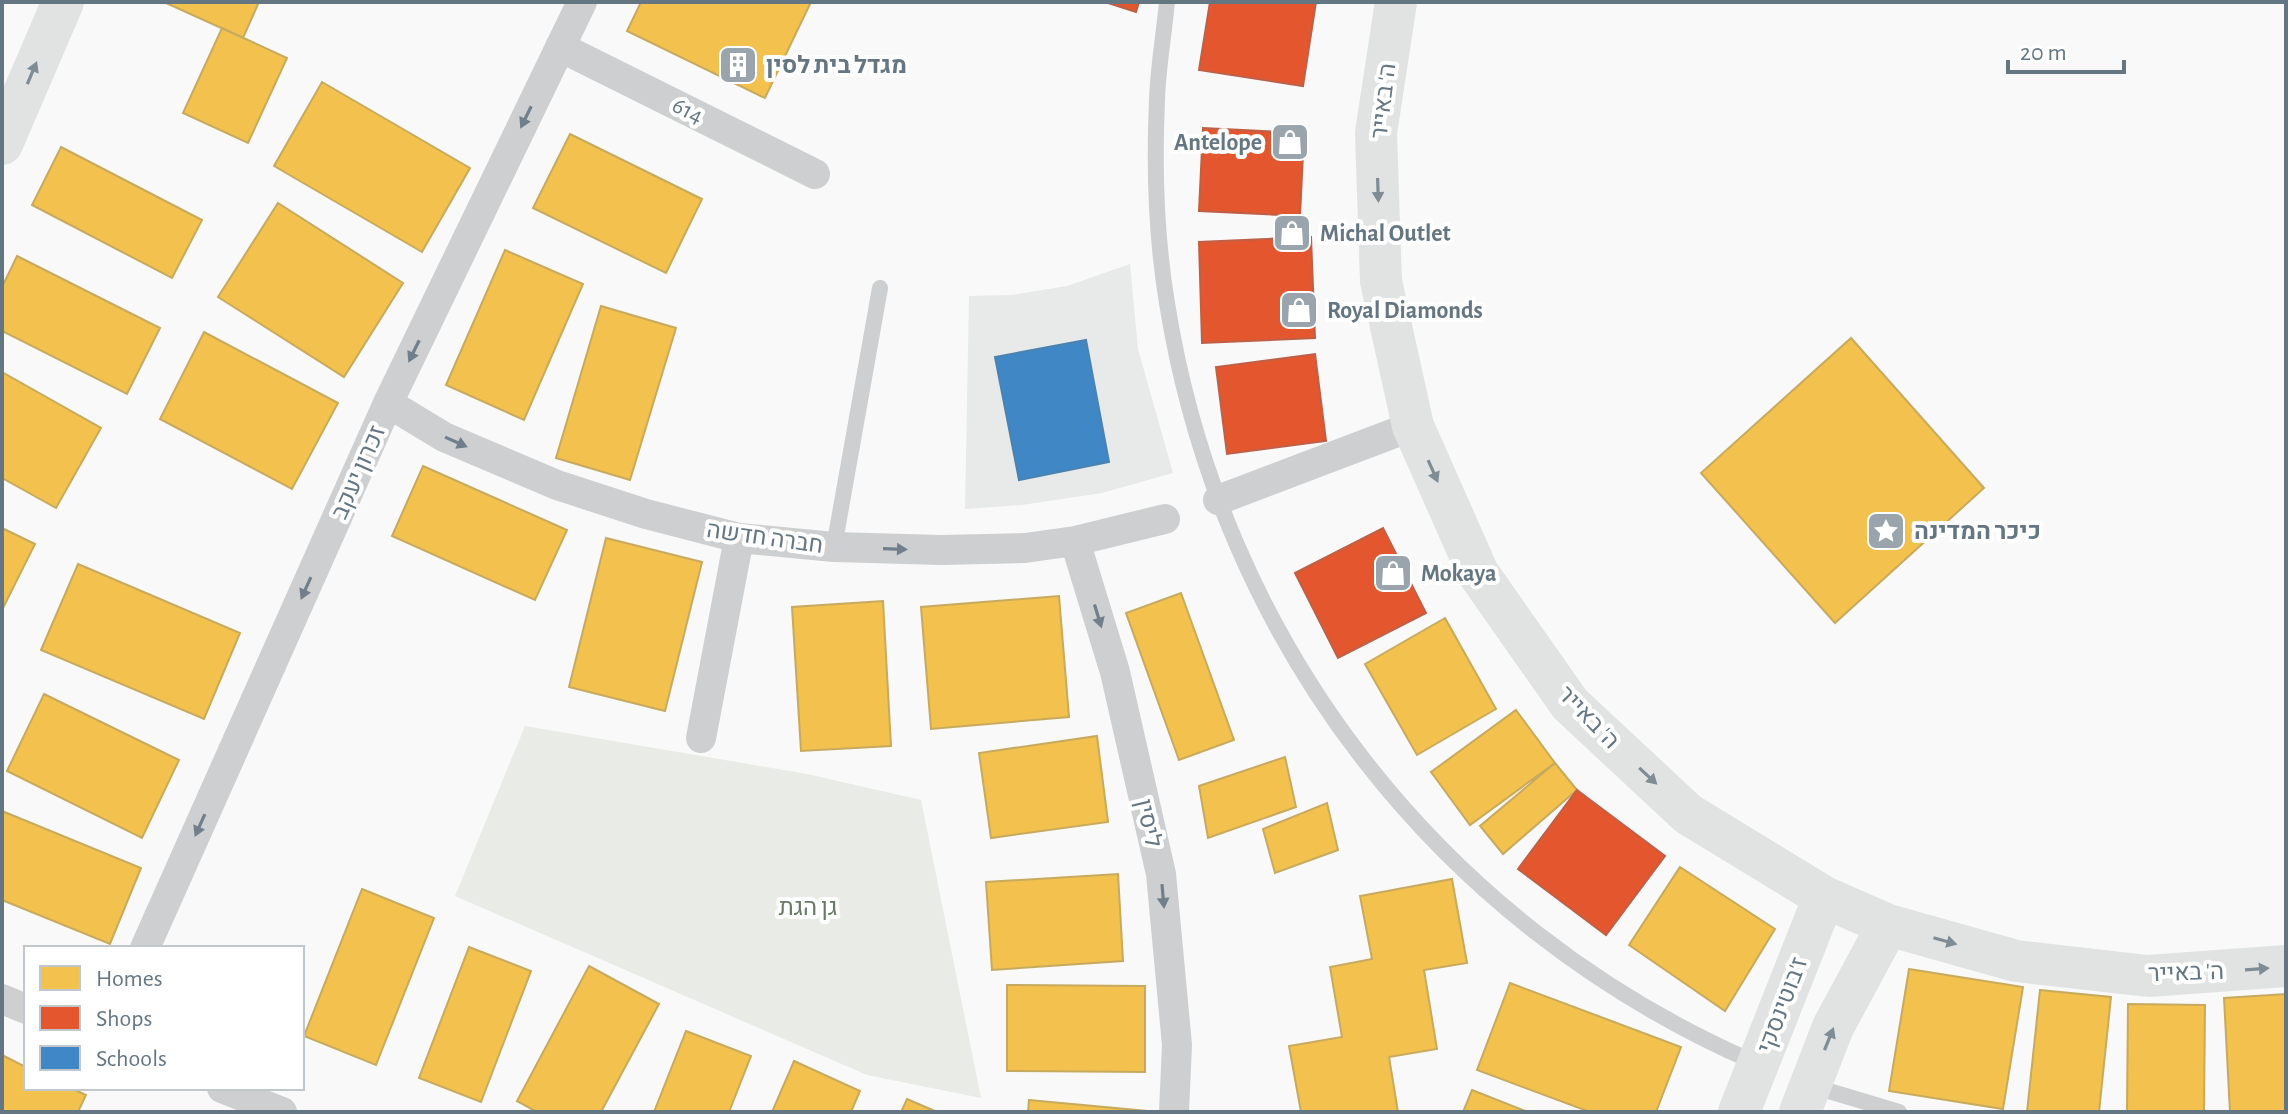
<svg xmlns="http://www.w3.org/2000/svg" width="2288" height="1114" font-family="'Alegreya Sans',Heebo,sans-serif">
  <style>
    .built { fill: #e8e9e9 }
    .green { fill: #e8ebe6 }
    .homes { fill: #f2c14e; stroke: #c8aa5e; stroke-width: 2 }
    .shops { fill: #e4572e; stroke: #be6048; stroke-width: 2 }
    .schools { fill: #3f88c5; stroke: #4a83b1; stroke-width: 2 }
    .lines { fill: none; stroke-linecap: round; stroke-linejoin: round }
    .lane { stroke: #cecfd0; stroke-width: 16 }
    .street { stroke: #cecfd0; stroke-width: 30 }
    .secondary { stroke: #e1e2e2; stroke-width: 42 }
    .oneway { fill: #7e8c96 }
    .oneway2 { fill: #707f8b }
    .labels { text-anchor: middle; stroke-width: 8; stroke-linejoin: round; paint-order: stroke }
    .poi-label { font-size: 24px; font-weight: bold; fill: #657683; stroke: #fff; text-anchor: start }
    .street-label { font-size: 24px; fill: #657683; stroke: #fff }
    .park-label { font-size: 24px; fill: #687a64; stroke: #fff }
  </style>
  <rect width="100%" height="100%" fill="#f9f9f9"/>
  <!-- built -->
  <path class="built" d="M 1130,264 L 1138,349 L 1173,473 L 1102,493 L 1022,505 L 965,509 L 969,296 L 1012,295 L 1067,286 Z"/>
  <!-- green -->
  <path class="green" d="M 525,726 L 807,774 L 921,800 L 981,1098 L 867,1075 L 455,896 Z"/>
  <!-- homes -->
  <path class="homes" d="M 164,2 L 259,2 L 243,38 Z
    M 641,2 L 811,2 L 765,98 L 627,31 Z
    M 222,28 L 287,58 L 248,143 L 183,113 Z
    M 322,82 L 470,168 L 422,252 L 274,166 Z
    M 570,134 L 702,199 L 666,273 L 533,208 Z
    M 61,147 L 202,220 L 172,278 L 32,205 Z
    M 278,203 L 403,283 L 344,377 L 218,297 Z
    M 505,250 L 583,284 L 524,420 L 446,385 Z
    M 17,256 L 160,328 L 127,394 L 2,331 L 2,287 Z
    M 601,306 L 676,328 L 630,480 L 556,458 Z
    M 204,332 L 338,403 L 292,489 L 160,419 Z
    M 1851,338 L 1984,488 L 1835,623 L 1701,473 Z
    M 2,372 L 101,428 L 56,508 L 2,478 Z
    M 423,466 L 567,530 L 535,600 L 392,536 Z
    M 2,528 L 35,544 L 2,610 Z
    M 606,538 L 702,562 L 665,711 L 569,687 Z
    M 78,564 L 240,633 L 204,719 L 41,650 Z
    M 1181,593 L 1234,740 L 1179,760 L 1126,613 Z
    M 1059,596 L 1069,717 L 931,729 L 921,607 Z
    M 883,601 L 891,746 L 801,751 L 792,607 Z
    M 1445,618 L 1496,709 L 1417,755 L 1365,664 Z
    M 44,694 L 179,760 L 142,838 L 7,771 Z
    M 1516,710 L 1555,763 L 1470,825 L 1431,772 Z
    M 1097,736 L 1108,822 L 991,838 L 979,753 Z
    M 1285,757 L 1296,807 L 1208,838 L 1199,786 Z
    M 1555,763 L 1577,790 L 1503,854 L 1480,826 Z
    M 1327,803 L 1338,850 L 1275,873 L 1263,829 Z
    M 2,811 L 141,868 L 110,944 L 2,900 Z
    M 1680,867 L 1775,929 L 1725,1011 L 1629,945 Z
    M 1118,874 L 1123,961 L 992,970 L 986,882 Z
    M 1452,879 L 1467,963 L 1424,970 L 1437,1049 L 1389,1057 L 1398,1112 L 1301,1112 L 1289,1046 L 1342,1037 L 1330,967 L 1372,959 L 1360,896 Z
    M 362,889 L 434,918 L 376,1065 L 304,1036 Z
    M 469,947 L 531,971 L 481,1102 L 419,1078 Z
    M 589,966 L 659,1004 L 601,1112 L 537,1112 L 517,1101 Z
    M 1909,969 L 2023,987 L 2003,1109 L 1889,1091 Z
    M 1510,983 L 1681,1047 L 1656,1112 L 1590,1112 L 1477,1070 Z
    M 1007,985 L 1145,986 L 1145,1072 L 1007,1071 Z
    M 2040,990 L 2111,997 L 2099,1112 L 2027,1112 Z
    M 2286,994 L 2286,1112 L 2230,1112 L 2224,998 Z
    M 2128,1004 L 2205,1005 L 2204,1112 L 2127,1112 Z
    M 686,1031 L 751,1056 L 729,1112 L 654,1112 Z
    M 2,1055 L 26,1067 L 26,1088 L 71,1088 L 86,1095 L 78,1112 L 2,1112 Z
    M 794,1061 L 860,1091 L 851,1112 L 772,1112 Z
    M 1472,1090 L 1528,1112 L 1463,1112 Z
    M 907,1099 L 937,1112 L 901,1112 Z
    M 1029,1100 L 1147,1111 L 1147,1112 L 1028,1112 Z"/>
  <!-- shops -->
  <path class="shops" d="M 1105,2 L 1139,2 L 1136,12 Z
    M 1210,2 L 1316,2 L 1303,86 L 1199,70 Z
    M 1203,128 L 1304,133 L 1300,216 L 1199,211 Z
    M 1311,237 L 1315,338 L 1202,343 L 1199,242 Z
    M 1315,354 L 1326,441 L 1227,454 L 1216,367 Z
    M 1383,528 L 1426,613 L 1338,658 L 1295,573 Z
    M 1577,790 L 1665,856 L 1606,935 L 1518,869 Z"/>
  <!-- schools -->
  <path class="schools" d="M 1086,340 L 1109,462 L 1019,480 L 995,357 Z"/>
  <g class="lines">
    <!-- lane -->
    <path class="lane" d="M 1167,2 C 1164,34 1158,67 1157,100 C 1154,167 1156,237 1167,303 C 1221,643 1440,926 1756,1063
      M 834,547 L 880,288
      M 1812,1086 L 1899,1112"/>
    <!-- street -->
    <path class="street" d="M 560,47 L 815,174
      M 388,403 L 444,437 L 557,485 L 646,514 L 739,538 L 834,547 L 941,550 L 1025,548 L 1075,541 L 1165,519
      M 1218,500 L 1413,426
      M 1075,541 L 1115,672 L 1161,874 L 1177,1045 L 1174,1112
      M 701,738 L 739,538
      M 145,948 L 388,403 L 582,2
      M 2,999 L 26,1009
      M 222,1088 L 282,1112"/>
    <!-- secondary -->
    <path class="secondary" d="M 1396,2 L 1376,133 L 1381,281 L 1413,426 L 1478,573 L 1570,704 L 1688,814 L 1824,897 L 1888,925 L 2016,961 L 2148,976 L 2286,966
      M 2,144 L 63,2
      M 1739,1112 L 1824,897
      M 1800,1112 L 1833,1027 L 1888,925"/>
  </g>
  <!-- one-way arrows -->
  <defs><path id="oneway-solid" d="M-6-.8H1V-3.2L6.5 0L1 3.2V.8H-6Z" transform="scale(2)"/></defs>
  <g class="oneway">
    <use href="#oneway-solid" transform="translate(32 73) rotate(-67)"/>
    <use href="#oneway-solid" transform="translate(1378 190) rotate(88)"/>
    <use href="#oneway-solid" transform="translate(1433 471) rotate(66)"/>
    <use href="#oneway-solid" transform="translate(1648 776) rotate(43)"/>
    <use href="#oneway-solid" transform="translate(1945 941) rotate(16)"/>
    <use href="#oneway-solid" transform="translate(2257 969) rotate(-4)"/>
    <use href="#oneway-solid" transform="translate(1829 1039) rotate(-68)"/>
  </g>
  <g class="oneway2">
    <use href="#oneway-solid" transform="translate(526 117) rotate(116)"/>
    <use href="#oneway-solid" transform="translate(414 351) rotate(116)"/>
    <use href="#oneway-solid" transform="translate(456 442) rotate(24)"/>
    <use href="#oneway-solid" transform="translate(895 549) rotate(2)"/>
    <use href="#oneway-solid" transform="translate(306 588) rotate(114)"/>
    <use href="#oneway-solid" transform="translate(1098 616) rotate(73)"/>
    <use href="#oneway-solid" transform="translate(200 825) rotate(114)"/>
    <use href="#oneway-solid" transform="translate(1163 896) rotate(85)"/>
  </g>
  <!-- icons -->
  <defs>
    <symbol id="building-square" viewBox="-11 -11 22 22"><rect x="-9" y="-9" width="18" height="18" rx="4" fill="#99a4ac" stroke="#fff"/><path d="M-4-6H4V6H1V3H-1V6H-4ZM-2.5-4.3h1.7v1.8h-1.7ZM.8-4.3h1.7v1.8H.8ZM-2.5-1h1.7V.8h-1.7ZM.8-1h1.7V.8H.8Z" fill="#fff"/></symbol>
    <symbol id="shop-square" viewBox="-11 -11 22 22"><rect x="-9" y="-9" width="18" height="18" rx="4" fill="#99a4ac" stroke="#fff"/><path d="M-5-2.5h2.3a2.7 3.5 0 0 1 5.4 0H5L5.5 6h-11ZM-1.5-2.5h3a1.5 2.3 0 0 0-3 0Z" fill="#fff"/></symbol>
    <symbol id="sight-square" viewBox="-11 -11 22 22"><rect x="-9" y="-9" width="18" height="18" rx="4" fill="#99a4ac" stroke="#fff"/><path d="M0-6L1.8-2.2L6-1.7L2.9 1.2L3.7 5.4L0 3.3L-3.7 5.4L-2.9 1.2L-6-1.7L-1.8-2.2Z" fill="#fff"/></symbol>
  </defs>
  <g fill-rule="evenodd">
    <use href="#building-square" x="716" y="43" width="44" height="44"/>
    <use href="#shop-square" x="1268" y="120" width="44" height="44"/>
    <use href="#shop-square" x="1270" y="211" width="44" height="44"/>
    <use href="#shop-square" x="1277" y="288" width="44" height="44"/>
    <use href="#sight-square" x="1864" y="509" width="44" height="44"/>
    <use href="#shop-square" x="1371" y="551" width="44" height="44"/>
  </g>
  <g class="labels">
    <!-- poi labels -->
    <g class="poi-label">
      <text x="766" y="73">מגדל בית לסין</text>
      <text x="1262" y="150" text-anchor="end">Antelope</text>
      <text x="1320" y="241">Michal Outlet</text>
      <text x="1327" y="318">Royal Diamonds</text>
      <text x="1914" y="539">כיכר המדינה</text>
      <text x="1421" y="581">Mokaya</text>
    </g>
    <!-- street labels -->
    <g class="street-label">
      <text transform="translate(1383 101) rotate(-83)" y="8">ה' באייר</text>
      <text transform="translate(688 110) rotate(27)" y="8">614</text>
      <text transform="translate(358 472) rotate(-66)" y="8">זכרון יעקב</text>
      <text transform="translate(765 537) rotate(8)" y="8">חברה חדשה</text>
      <text transform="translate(1589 717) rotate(46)" y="8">ה' באייר</text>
      <text transform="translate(1149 823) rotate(77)" y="8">ליסין</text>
      <text transform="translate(2186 972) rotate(-2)" y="8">ה' באייר</text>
      <text transform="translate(1782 1005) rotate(-69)" y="8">ז'בוטינסקי</text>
    </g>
    <!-- park labels -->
    <g class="park-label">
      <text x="808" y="915">גן הגת</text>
    </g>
  </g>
  <!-- border -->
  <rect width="2288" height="1114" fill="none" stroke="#657683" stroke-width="8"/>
  <!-- legend -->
  <rect x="24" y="946" width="280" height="144" fill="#ffffff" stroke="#c1c8cd" stroke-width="2"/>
  <rect x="40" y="966" width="40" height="24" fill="#f2c14e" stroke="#c1c8cd" stroke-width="2"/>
  <text x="96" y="986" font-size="24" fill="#657683">Homes</text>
  <rect x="40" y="1006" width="40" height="24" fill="#e4572e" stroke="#c1c8cd" stroke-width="2"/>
  <text x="96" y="1026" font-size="24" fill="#657683">Shops</text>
  <rect x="40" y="1046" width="40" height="24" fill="#3f88c5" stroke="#c1c8cd" stroke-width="2"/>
  <text x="96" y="1066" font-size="24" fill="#657683">Schools</text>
  <!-- scale -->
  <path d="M2008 60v12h116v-12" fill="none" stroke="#657683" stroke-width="4"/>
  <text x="2020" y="60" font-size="24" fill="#657683" stroke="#ffffff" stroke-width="6" paint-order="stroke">20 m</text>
</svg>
